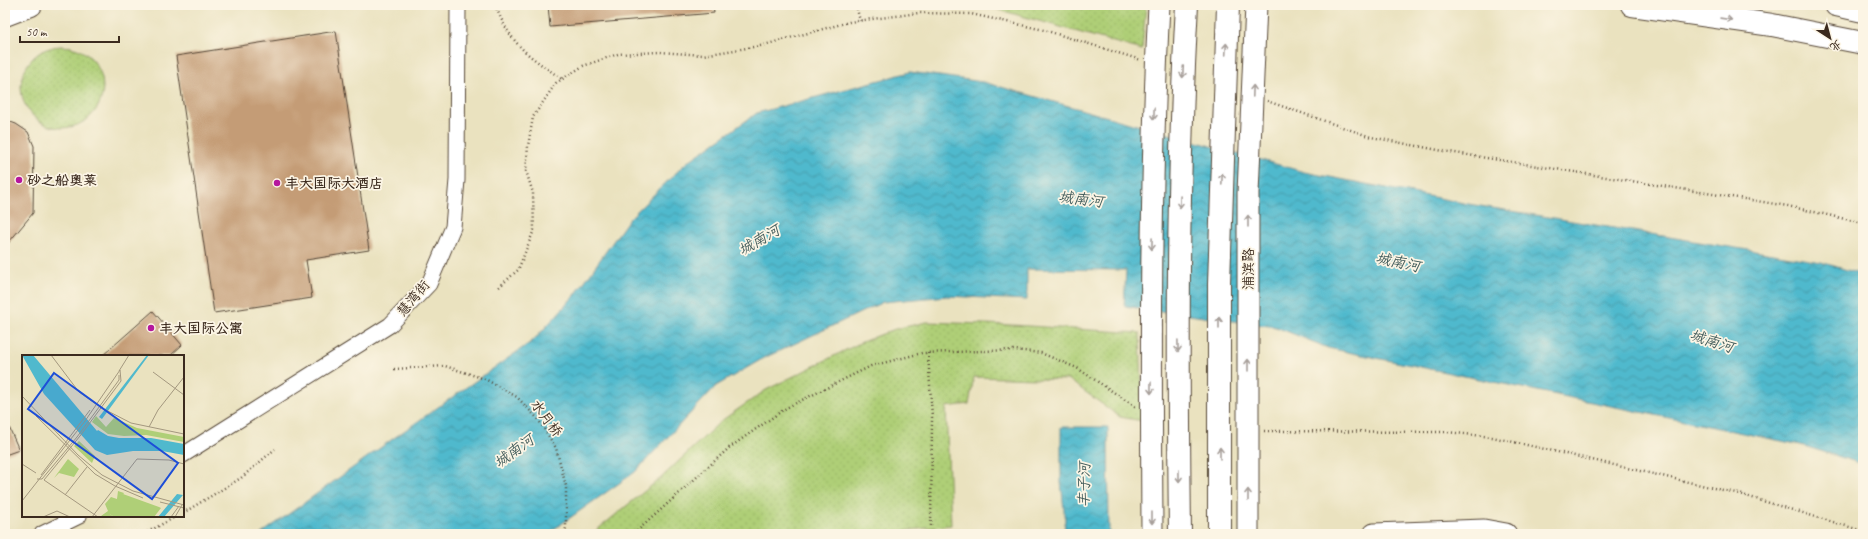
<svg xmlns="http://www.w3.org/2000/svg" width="1868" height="539" font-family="Caveat,'LXGW WenKai TC',sans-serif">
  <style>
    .grass { fill: url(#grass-dots); stroke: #757c4a }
    .water { fill: url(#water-waves); stroke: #467276 }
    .building { fill: #c49c76 }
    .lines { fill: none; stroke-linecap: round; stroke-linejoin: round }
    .street-casing { stroke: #554636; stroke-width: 17 }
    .secondary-casing { stroke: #554636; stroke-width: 23 }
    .primary-casing { stroke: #554636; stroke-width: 24 }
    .path { stroke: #554636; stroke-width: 2.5; stroke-dasharray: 1 3; stroke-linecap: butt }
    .street { stroke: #fff; stroke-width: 15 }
    .secondary { stroke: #fff; stroke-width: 21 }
    .primary { stroke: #fff; stroke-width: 22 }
    .secondary-bridge-casing { stroke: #554636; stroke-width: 23; stroke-linecap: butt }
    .primary-bridge-casing { stroke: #554636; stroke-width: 24; stroke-linecap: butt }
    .secondary-bridge { stroke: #fff; stroke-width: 21 }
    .primary-bridge { stroke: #fff; stroke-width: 22 }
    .oneway { stroke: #a79f9a }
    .poi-dot { fill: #b5179e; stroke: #fcf5e5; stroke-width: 1.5 }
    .labels { text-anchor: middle; stroke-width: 3.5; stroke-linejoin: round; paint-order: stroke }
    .poi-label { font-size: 14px; font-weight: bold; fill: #3b2a1e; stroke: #fcf5e5; text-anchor: start }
    .street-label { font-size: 14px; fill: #3b2a1e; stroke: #fcf5e5 }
    .water-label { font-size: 15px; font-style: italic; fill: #425c5b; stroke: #fcf5e5 }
    .inset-road { fill: none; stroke: #a4987f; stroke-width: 1 }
    .view { fill: #1d4ed8; fill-opacity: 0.15; stroke: #1d4ed8; stroke-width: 2 }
    .inset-edge { fill: none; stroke: #3b2a1e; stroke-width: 2 }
  </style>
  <defs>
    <pattern id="grass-dots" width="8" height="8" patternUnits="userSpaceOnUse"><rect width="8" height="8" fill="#afcf77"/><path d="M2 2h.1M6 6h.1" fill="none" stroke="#97b266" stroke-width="1.8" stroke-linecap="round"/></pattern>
    <pattern id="water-waves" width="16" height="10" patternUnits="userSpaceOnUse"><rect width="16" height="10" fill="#50b9cd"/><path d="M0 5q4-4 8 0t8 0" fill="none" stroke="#4497a6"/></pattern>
  </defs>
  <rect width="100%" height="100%" fill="#fcf5e5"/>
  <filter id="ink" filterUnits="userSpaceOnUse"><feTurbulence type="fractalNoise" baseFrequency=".025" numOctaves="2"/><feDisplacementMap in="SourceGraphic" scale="8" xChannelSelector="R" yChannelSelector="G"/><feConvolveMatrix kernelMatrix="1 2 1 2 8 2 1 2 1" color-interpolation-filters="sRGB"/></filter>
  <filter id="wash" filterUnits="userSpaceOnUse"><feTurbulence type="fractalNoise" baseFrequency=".012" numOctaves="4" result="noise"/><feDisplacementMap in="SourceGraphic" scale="16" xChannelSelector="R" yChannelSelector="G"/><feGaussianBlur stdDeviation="0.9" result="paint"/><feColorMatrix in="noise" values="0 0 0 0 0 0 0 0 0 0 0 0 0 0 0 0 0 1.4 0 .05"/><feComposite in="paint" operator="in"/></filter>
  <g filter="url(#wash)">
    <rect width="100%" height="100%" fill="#eae2bf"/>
    <!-- grass -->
    <path class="grass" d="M 971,5 L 1146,5 L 1142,50 L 993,8 Z
      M21 87a41 41 0 1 1 82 0a41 41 0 1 1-82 0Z
      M 927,322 L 1013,325 L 1140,333 L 1143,421 L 1120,417 L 1069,380 L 974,377 L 969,404 L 946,407 L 951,525 L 879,534 L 592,534 L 662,477 L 721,421 L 766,390 L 862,342 L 895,329 Z"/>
    <!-- water -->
    <path class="water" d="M 910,72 L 983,82 L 1304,172 L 1474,205 L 1821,262 L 1863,275 L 1863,464 L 1801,445 L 1328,348 L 1276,327 L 1124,306 L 1126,270 L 1027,269 L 1027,300 L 947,296 L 883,302 L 762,359 L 716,386 L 635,472 L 547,534 L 261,534 L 394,438 L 534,340 L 575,295 L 629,219 L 686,163 L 757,113 Z
      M 1061,427 L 1108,427 L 1109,534 L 1064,534 L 1065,519 L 1061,482 Z"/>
    <g id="blocks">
      <!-- building -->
      <path class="building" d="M 548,5 L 713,5 L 714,13 L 550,27 Z
        M 336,31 L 369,250 L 306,260 L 312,298 L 214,313 L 176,56 Z
        M 5,120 L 16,124 L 28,132 L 34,146 L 33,213 L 5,247 Z
        M 153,311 L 182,345 L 170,356 L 102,356 Z
        M 5,418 L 19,450 L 5,455 Z"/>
    </g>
  </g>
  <g filter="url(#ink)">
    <use href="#blocks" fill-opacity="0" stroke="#554636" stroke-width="1"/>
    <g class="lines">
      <defs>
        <path id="street" d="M 183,455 L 390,325 L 429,284 L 453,227 L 457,180 L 458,5
          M 42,534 L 79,516"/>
        <path id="secondary" d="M 1374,534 L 1484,530 L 1506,534"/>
        <path id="primary" d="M 1632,5 L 1772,25 L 1863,43
          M 1836,5 L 1863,11
          M 5,15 L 31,5"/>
      </defs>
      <!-- street casing -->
      <use href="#street" class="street-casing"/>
      <!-- secondary casing -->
      <use href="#secondary" class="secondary-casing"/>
      <!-- primary casing -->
      <use href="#primary" class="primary-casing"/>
      <!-- path -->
      <path class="path" d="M 495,5 C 512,46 526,54 562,79
        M 856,5 L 860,21
        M 1267,101 L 1371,137 L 1443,151 L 1788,206 L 1863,223
        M 499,287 L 518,270 L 534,230 L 533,193 L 526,171 L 528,146 L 533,117 L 556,83 L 583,66 L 618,54 L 660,52 L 703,55 L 760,46 L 849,22 L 919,13 L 971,14 L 1044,30 L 1141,60
        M 928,353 L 932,417 L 931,527
        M 394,369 L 445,366 L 485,379 L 517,397 L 538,419 L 556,448 L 566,486 L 566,528 L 564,534
        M 1264,431 L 1447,432 L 1492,437 L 1736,493 L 1863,531
        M 183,513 L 241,478 L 275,449
        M 144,534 L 177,516
        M 634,534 L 729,448 L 786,408 L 871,366 L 922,353 L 1015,350 L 1041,353 L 1077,368 L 1136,407"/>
      <!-- street -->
      <use href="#street" class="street"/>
      <!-- secondary -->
      <use href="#secondary" class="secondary"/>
      <!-- primary -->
      <use href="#primary" class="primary"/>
      <defs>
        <path id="secondary-bridge" d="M 1152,534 C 1151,358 1150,181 1159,5
          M 1248,534 L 1248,193 L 1256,5"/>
        <path id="primary-bridge" d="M 1180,534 C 1178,358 1177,181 1187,5
          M 1219,534 L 1219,284 L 1228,5"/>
      </defs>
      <!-- secondary-bridge casing -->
      <use href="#secondary-bridge" class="secondary-bridge-casing"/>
      <!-- primary-bridge casing -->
      <use href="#primary-bridge" class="primary-bridge-casing"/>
      <!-- secondary-bridge -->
      <use href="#secondary-bridge" class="secondary-bridge"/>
      <!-- primary-bridge -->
      <use href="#primary-bridge" class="primary-bridge"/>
    </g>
    <!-- one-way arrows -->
    <defs><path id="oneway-shaft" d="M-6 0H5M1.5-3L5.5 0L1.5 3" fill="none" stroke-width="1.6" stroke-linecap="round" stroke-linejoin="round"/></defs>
    <g class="oneway">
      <use href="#oneway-shaft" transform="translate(1726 19) rotate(8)"/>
      <use href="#oneway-shaft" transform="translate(1226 49) rotate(-87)"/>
      <use href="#oneway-shaft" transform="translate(1183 72) rotate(93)"/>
      <use href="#oneway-shaft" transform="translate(1253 91) rotate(-88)"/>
      <use href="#oneway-shaft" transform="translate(1154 114) rotate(91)"/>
      <use href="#oneway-shaft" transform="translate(1222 179) rotate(-88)"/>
      <use href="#oneway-shaft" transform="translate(1180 202) rotate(91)"/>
      <use href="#oneway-shaft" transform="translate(1248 221) rotate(-90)"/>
      <use href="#oneway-shaft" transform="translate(1152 244) rotate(91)"/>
      <use href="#oneway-shaft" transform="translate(1219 323) rotate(-90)"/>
      <use href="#oneway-shaft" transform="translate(1178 346) rotate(89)"/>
      <use href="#oneway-shaft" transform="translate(1248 365) rotate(-90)"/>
      <use href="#oneway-shaft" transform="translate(1151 388) rotate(90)"/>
      <use href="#oneway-shaft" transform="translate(1220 453) rotate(-90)"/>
      <use href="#oneway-shaft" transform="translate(1179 476) rotate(89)"/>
      <use href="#oneway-shaft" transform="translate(1248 495) rotate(-90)"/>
      <use href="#oneway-shaft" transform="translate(1152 518) rotate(90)"/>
    </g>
  </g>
  <!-- markers -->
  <g class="poi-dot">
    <circle cx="19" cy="180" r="4"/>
    <circle cx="277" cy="183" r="4"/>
    <circle cx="151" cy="328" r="4"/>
  </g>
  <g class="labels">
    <!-- poi labels -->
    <g class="poi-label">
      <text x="27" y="185">砂之船奥莱</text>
      <text x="285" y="188">丰大国际大酒店</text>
      <text x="159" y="333">丰大国际公寓</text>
    </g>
    <!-- street labels -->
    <g class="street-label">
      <text transform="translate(1248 269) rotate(-90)" y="5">浦滨路</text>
      <text transform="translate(413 298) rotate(-50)" y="5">慧湾街</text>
      <text transform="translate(547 418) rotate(53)" y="5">水月桥</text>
    </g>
    <!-- water labels -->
    <g class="water-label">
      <text transform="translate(1081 199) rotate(7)" y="5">城南河</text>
      <text transform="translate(759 240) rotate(-30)" y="5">城南河</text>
      <text transform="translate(1398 262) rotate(12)" y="5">城南河</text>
      <text transform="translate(1712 341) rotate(18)" y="5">城南河</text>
      <text transform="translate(514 451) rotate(-36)" y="5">城南河</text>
      <text transform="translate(1084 485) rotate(-89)" y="5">丰子河</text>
    </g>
  </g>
  <!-- overview -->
  <g transform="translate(22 355)">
    <rect width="162" height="162" fill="#eae2bf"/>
    <path d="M 74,61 L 84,72 L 92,63 L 115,73 L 162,82 L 162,87 L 124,80 L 102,81 L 86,79 L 70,67 ZM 57,86 L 73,101 L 70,108 L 52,91 ZM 46,104 L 57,114 L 52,122 L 37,118 L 32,123 ZM 96,136 L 102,138 L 88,159 L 92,162 L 79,161 L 86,156 L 83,149 L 89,142 L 95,144 Z" fill="#afcf77"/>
    <path d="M 101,139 L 137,152 L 139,153 L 132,162 L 92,162 L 88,159 L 87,151 Z" fill="#afcf77"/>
    <path d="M 0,0 L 11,0 L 75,76 L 76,75 L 86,81 L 97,83 L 129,83 L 162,89 L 162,100 L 140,96 L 111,96 L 85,100 L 73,95 L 22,39 ZM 125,0 L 127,0 L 80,64 L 77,62 ZM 155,139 L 161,140 L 142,162 L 136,162 Z" fill="#50b9cd"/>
    <path class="inset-road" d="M 29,0 L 57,37 L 74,49M 97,16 L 107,0M 131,17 L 162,40M 0,41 L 56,100 L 80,120 L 111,136 L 162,150M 78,52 L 109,68 L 162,79M 14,61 L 73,119 L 93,131 L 121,143M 127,72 L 136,55 L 162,22M 0,109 L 14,118M 19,120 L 68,55M 15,124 L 20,124 L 55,82 L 97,25 L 97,20M 43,140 L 65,112M 0,146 L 63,66 L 98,15M 138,147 L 162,153M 21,162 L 35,156 L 48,162M 70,162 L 115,104 L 147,105 L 162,109M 76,162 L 22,125 L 58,81 L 99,26 L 98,15M 149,162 L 157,151M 153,162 L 160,150"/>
    <path class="view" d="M 32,18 L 156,108 L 130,144 L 6,54 Z"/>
    <rect width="162" height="162" class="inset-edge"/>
  </g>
  <!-- margin -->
  <rect width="1868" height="539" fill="none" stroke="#fcf5e5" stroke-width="20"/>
  <!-- north arrow -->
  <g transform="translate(1830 38) rotate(144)" stroke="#fcf5e5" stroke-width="3" paint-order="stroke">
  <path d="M0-3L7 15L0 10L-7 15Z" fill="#3b2a1e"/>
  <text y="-6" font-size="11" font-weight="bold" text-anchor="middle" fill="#3b2a1e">北</text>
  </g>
  <!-- scale -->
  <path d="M20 36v6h99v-6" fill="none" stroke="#3b2a1e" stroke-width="2"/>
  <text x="26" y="36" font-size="12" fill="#3b2a1e" stroke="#fcf5e5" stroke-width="3" paint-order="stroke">50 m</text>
</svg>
